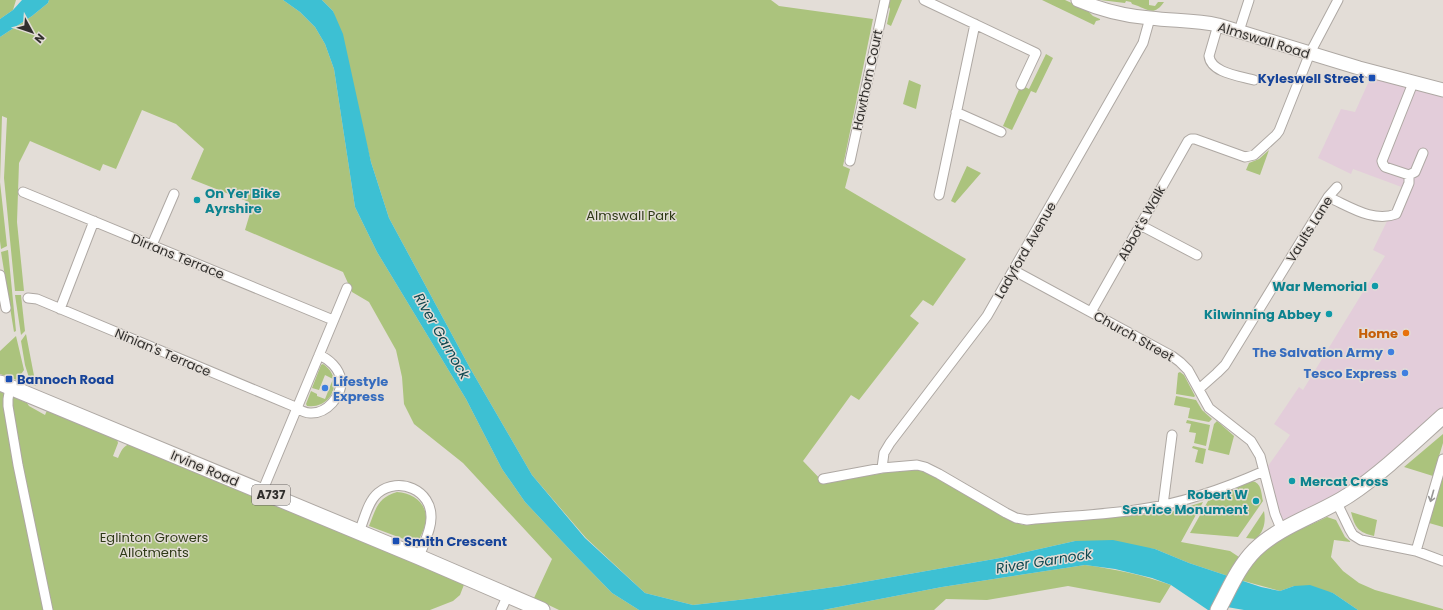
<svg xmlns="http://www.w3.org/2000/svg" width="1443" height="610" font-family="Poppins,sans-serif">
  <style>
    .commercial { fill: #e3cdda }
    .green { fill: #abc37d }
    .water { fill: #3dc0d3 }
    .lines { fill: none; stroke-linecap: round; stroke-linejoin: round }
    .street-casing { stroke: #aea8a3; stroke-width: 11 }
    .secondary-casing { stroke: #aea8a3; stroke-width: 15 }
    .primary-casing { stroke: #aea8a3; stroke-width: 17 }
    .street { stroke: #fff; stroke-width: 9 }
    .secondary { stroke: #fff; stroke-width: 13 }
    .primary { stroke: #fff; stroke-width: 15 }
    .oneway { stroke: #989796 }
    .transit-dot { fill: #1a4fb4; stroke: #e3ddd7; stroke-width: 1.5 }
    .culture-dot { fill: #0f9aa8; stroke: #e3ddd7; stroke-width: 1.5 }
    .food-dot { fill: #e8710a; stroke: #e3ddd7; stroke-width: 1.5 }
    .shop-dot { fill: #3f7fe0; stroke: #e3ddd7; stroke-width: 1.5 }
    .labels { text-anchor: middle; stroke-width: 3; stroke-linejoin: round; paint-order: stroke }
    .shield { fill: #e3ddd7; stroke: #666360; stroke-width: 1 }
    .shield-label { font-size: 12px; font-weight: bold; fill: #312f2d }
    .street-label { font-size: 13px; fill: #312f2d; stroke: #e3ddd7 }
    .transit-label { font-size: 13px; font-weight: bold; fill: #164399; stroke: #e3ddd7; text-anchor: start }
    .culture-label { font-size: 13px; font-weight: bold; fill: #0d838f; stroke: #e3ddd7; text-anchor: end }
    .park-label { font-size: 13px; fill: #2f3a17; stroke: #e3ddd7 }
    .food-label { font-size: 13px; font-weight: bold; fill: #c56008; stroke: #e3ddd7; text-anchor: end }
    .shop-label { font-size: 13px; font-weight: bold; fill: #366cbe; stroke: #e3ddd7; text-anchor: end }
    .water-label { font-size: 14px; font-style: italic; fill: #0e474f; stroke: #e3ddd7 }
  </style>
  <rect width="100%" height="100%" fill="#e3ddd7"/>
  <!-- commercial -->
  <path class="commercial" d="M 1373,72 L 1443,90 L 1443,416 L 1389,464 L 1282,531 L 1263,467 L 1268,466 L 1290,435 L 1274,424 L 1299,387 L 1303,390 L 1385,256 L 1373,250 L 1389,217 L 1407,189 L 1353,169 L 1351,174 L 1318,158 L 1341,109 L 1355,112 Z"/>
  <!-- green -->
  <path class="green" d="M 0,0 L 16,0 L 13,10 L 0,19 Z
    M 49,0 L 283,0 L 300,12 L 315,27 L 325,44 L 334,69 L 355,207 L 377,252 L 466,399 L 502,469 L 525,502 L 572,552 L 612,593 L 639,610 L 559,610 L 534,598 L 552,559 L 463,463 L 414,424 L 404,404 L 402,377 L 396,350 L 369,302 L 352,292 L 343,272 L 245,230 L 251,210 L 249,202 L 191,179 L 204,149 L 176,124 L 142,110 L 116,169 L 103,164 L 100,171 L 30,141 L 19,163 L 17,222 L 24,291 L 15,291 L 4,178 L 7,118 L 2,116 L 0,182 L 7,246 L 1,249 L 0,241 L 0,37 L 32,16 L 48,3 Z
    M 322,0 L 771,0 L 779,6 L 873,19 L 843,166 L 850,169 L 845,188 L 966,259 L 933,306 L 923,300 L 910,316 L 919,323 L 859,400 L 851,395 L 803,461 L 824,483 L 908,469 L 922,470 L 936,476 L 1007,519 L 1023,525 L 1142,515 L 1174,511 L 1203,502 L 1181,542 L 1230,551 L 1239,557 L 1228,576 L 1189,563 L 1155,549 L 1075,541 L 1000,558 L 841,586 L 747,599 L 693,605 L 645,593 L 586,538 L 532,475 L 470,368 L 389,218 L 371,162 L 333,11 Z
    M 889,0 L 902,0 L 891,26 L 887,24 L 890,9 L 888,5 Z
    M 1042,0 L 1065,0 L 1087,10 L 1093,16 L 1100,19 L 1100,20 L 1096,21 L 1094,25 Z
    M 1100,0 L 1149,0 L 1149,5 L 1155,6 L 1158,2 L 1164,2 C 1153,18 1147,8 1132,4 L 1131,2 L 1126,1 L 1125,3 Z
    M 1046,54 L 1053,58 L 1036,93 L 1031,91 L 1012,130 L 1003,126 L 1021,85 L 1029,89 Z
    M 909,80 L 921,85 L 916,109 L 903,104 Z
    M 1269,150 L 1260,175 L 1246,170 L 1249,163 L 1259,159 Z
    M 967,166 L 981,173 L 955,203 L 951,201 Z
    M 8,250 L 16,331 L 14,332 L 1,252 Z
    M 15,295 L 21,295 L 25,331 L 21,335 Z
    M 26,334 L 36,386 L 31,384 L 25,365 L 21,341 Z
    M 16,336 L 24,370 L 17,380 L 0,374 L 0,351 Z
    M 323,364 C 345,378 332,410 307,406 L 306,404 L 311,391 L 317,394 L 317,396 L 325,399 L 333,379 L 325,375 L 319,390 L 312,388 L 321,365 Z
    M 1180,372 L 1184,375 L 1195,396 L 1194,397 L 1176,394 L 1178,373 Z
    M 0,391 L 27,403 L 29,406 L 45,415 L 48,408 L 117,439 L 118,443 L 113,456 L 118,458 C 121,451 123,446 131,443 L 465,582 L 460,595 L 453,601 L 430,610 L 0,610 Z
    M 1176,396 L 1196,400 L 1202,410 L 1212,419 L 1209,422 L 1188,418 L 1190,408 L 1174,405 Z
    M 1187,420 L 1210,425 L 1206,446 L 1194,443 L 1196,433 L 1189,432 L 1191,424 L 1186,423 Z
    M 1217,421 L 1234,436 L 1229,455 L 1208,450 L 1214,424 Z
    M 1443,434 L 1443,443 L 1433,476 L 1404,467 Z
    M 1193,446 L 1206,449 L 1203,464 L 1195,462 L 1198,450 L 1192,448 Z
    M 1442,476 L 1443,476 L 1443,527 L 1429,523 Z
    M 1252,481 C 1262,483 1261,493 1263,501 L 1238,537 L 1190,533 L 1208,501 Z
    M 397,492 C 412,493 427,502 426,520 C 425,529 420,537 417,544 L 369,526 C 376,509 377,498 397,492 Z
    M 1264,511 C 1266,522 1264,531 1256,539 L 1246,538 Z
    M 1351,512 L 1377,520 L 1374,536 C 1358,532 1355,528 1351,512 Z
    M 1327,517 L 1336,520 L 1345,537 L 1351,542 L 1334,540 L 1331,557 L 1343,571 L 1359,583 L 1375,590 L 1443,609 L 1443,610 L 1358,610 L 1333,593 L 1294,586 L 1280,591 L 1240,580 C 1244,575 1247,569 1251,565 C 1270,541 1300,530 1327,517 Z
    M 1085,565 C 1115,569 1143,575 1171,585 L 1160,603 L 1068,586 L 987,600 L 946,599 L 934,610 L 823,610 L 942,587 Z"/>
  <!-- water -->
  <path class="water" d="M 22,0 L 49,0 L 48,3 L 32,16 L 0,37 L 0,19 L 13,10 Z
    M 283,0 L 322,0 L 333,11 L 343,34 L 371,162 L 389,218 L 470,368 L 532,475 L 585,538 L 645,593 L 693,605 L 747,599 L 841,586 L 1000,558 L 1075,541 L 1113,540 L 1155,549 L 1189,563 L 1261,587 L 1280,591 L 1294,586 L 1310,585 L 1333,593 L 1358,610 L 1244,610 L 1227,607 L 1217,610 L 1208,610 L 1171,585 L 1152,578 L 1115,569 L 1085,565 L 942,587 L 823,610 L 639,610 L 612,593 L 572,552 L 525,502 L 502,469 L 466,399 L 377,252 L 355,207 L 334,69 L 325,44 L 315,27 L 300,12 Z"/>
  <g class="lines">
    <defs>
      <path id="street" d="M 924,0 L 1036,53 L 1021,85
        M 1218,25 L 1209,56 C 1211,73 1240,76 1254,80
        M 1239,31 L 1249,0
        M 1413,83 L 1382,161 L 1383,164 L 1385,167 L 1409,175 L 1415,172 L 1423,153
        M 956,112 L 1001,132
        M 850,161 L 885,0
        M 23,192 L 333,320
        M 939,195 L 975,24
        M 1328,197 C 1349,206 1373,223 1396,214 L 1409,183 L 1409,175
        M 1140,225 L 1197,255
        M 152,245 L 174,194
        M 1013,270 L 1172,356 L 1180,362 L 1188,370 L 1209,408 L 1251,441 L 1260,456 L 1275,514 L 1282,531
        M 0,275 L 6,308
        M 28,298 L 37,299 L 293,406 C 298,409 304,413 310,413 C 327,414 342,396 341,380 C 339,368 329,359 319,355
        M 60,309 L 94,221
        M 1091,312 L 1188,141 L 1191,139 L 1195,139 L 1245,157 L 1254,155 L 1276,135 L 1279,131 L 1310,53 L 1338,0
        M 10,387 L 8,399 L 8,406 L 18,465 L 48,610
        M 1199,389 L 1217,373 L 1225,365 L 1328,197 L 1337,187
        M 882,468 L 884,453 L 890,443 L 987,316 L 1143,43 L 1150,18
        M 823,479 L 882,468 L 917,465 L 925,467 L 939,474 L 1006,513 L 1016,518 L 1027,520 C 1065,516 1105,515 1142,509 C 1182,503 1228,487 1264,471
        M 262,492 L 347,288
        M 1337,503 L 1350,530 L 1353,535 L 1361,540 L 1416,551 L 1443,561
        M 1163,505 L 1172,435
        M 359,532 C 364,520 368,501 378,493 C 399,476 432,490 431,518 C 431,531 423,545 419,557
        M 1416,551 L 1443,459
        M 501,610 L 508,595"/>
      <path id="secondary" d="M 1078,0 C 1101,10 1125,16 1150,18 C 1173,21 1195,20 1218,25 L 1359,68 L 1443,90"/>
      <path id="primary" d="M 0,383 L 419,557 L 542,610
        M 1218,610 C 1229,590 1238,567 1255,550 C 1279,526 1320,514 1349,495 C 1383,472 1413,443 1443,416"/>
    </defs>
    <!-- street casing -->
    <use href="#street" class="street-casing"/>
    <!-- secondary casing -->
    <use href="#secondary" class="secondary-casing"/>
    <!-- primary casing -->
    <use href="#primary" class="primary-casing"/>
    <!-- street -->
    <use href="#street" class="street"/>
    <!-- secondary -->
    <use href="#secondary" class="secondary"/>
    <!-- primary -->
    <use href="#primary" class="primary"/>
  </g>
  <!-- one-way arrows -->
  <defs><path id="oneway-shaft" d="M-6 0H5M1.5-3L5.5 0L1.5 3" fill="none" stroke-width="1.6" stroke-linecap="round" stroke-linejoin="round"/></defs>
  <use class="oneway" href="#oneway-shaft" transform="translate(1432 496) rotate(106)"/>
  <!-- markers -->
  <g class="transit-dot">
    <rect x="1368" y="74" width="8" height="8" rx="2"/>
    <rect x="5" y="375" width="8" height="8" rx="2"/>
    <rect x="392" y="537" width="8" height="8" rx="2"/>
  </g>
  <g class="culture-dot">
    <circle cx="197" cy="200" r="4"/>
    <circle cx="1375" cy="286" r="4"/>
    <circle cx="1329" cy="314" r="4"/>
    <circle cx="1292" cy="481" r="4"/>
    <circle cx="1256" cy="501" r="4"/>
  </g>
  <circle class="food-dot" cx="1406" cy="333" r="4"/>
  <g class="shop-dot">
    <circle cx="1391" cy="352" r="4"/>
    <circle cx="1405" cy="373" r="4"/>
    <circle cx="325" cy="388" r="4"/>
  </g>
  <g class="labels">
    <!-- shield labels -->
    <rect class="shield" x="252" y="485" width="38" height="20" rx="3"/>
    <g class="shield-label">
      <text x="271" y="499">A737</text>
    </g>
    <!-- street labels -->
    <g class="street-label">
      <text transform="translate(1264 40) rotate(17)" y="5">Almswall Road</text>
      <text transform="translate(867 80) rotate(-78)" y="5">Hawthorn Court</text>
      <text transform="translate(1141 223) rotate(-61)" y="5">Abbot's Walk</text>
      <text transform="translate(1309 229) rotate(-58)" y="5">Vaults Lane</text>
      <text transform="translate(1025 250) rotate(-60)" y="5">Ladyford Avenue</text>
      <text transform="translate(178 256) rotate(22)" y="5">Dirrans Terrace</text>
      <text transform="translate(1134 336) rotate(29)" y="5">Church Street</text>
      <text transform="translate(163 352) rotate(23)" y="5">Ninian's Terrace</text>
      <text transform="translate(205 468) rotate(23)" y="5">Irvine Road</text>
    </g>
    <!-- transit labels -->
    <g class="transit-label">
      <text x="1364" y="83" text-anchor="end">Kyleswell Street</text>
      <text x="17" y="384">Bannoch Road</text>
      <text x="404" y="546">Smith Crescent</text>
    </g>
    <!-- culture labels -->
    <g class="culture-label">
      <text x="205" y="198" text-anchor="start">On Yer Bike<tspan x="205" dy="15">Ayrshire</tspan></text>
      <text x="1367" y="291">War Memorial</text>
      <text x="1321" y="319">Kilwinning Abbey</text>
      <text x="1300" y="486" text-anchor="start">Mercat Cross</text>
      <text x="1248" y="499">Robert W<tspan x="1248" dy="15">Service Monument</tspan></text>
    </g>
    <!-- park labels -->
    <g class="park-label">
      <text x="631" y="220">Almswall Park</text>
      <text x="154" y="542">Eglinton Growers<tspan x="154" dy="15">Allotments</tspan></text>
    </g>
    <!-- food labels -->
    <g class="food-label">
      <text x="1398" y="338">Home</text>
    </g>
    <!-- shop labels -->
    <g class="shop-label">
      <text x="1383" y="357">The Salvation Army</text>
      <text x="1397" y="378">Tesco Express</text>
      <text x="333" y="386" text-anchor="start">Lifestyle<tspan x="333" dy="15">Express</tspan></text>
    </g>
    <!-- water labels -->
    <g class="water-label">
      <text transform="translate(442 336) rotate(60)" y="5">River Garnock</text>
      <text transform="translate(1044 561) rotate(-9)" y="5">River Garnock</text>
    </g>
  </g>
  <!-- north arrow -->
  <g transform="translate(32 32) rotate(130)" stroke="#e3ddd7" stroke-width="3" paint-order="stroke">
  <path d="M0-3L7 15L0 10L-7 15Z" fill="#312f2d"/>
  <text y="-6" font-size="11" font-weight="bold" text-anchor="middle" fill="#312f2d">N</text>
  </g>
</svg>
